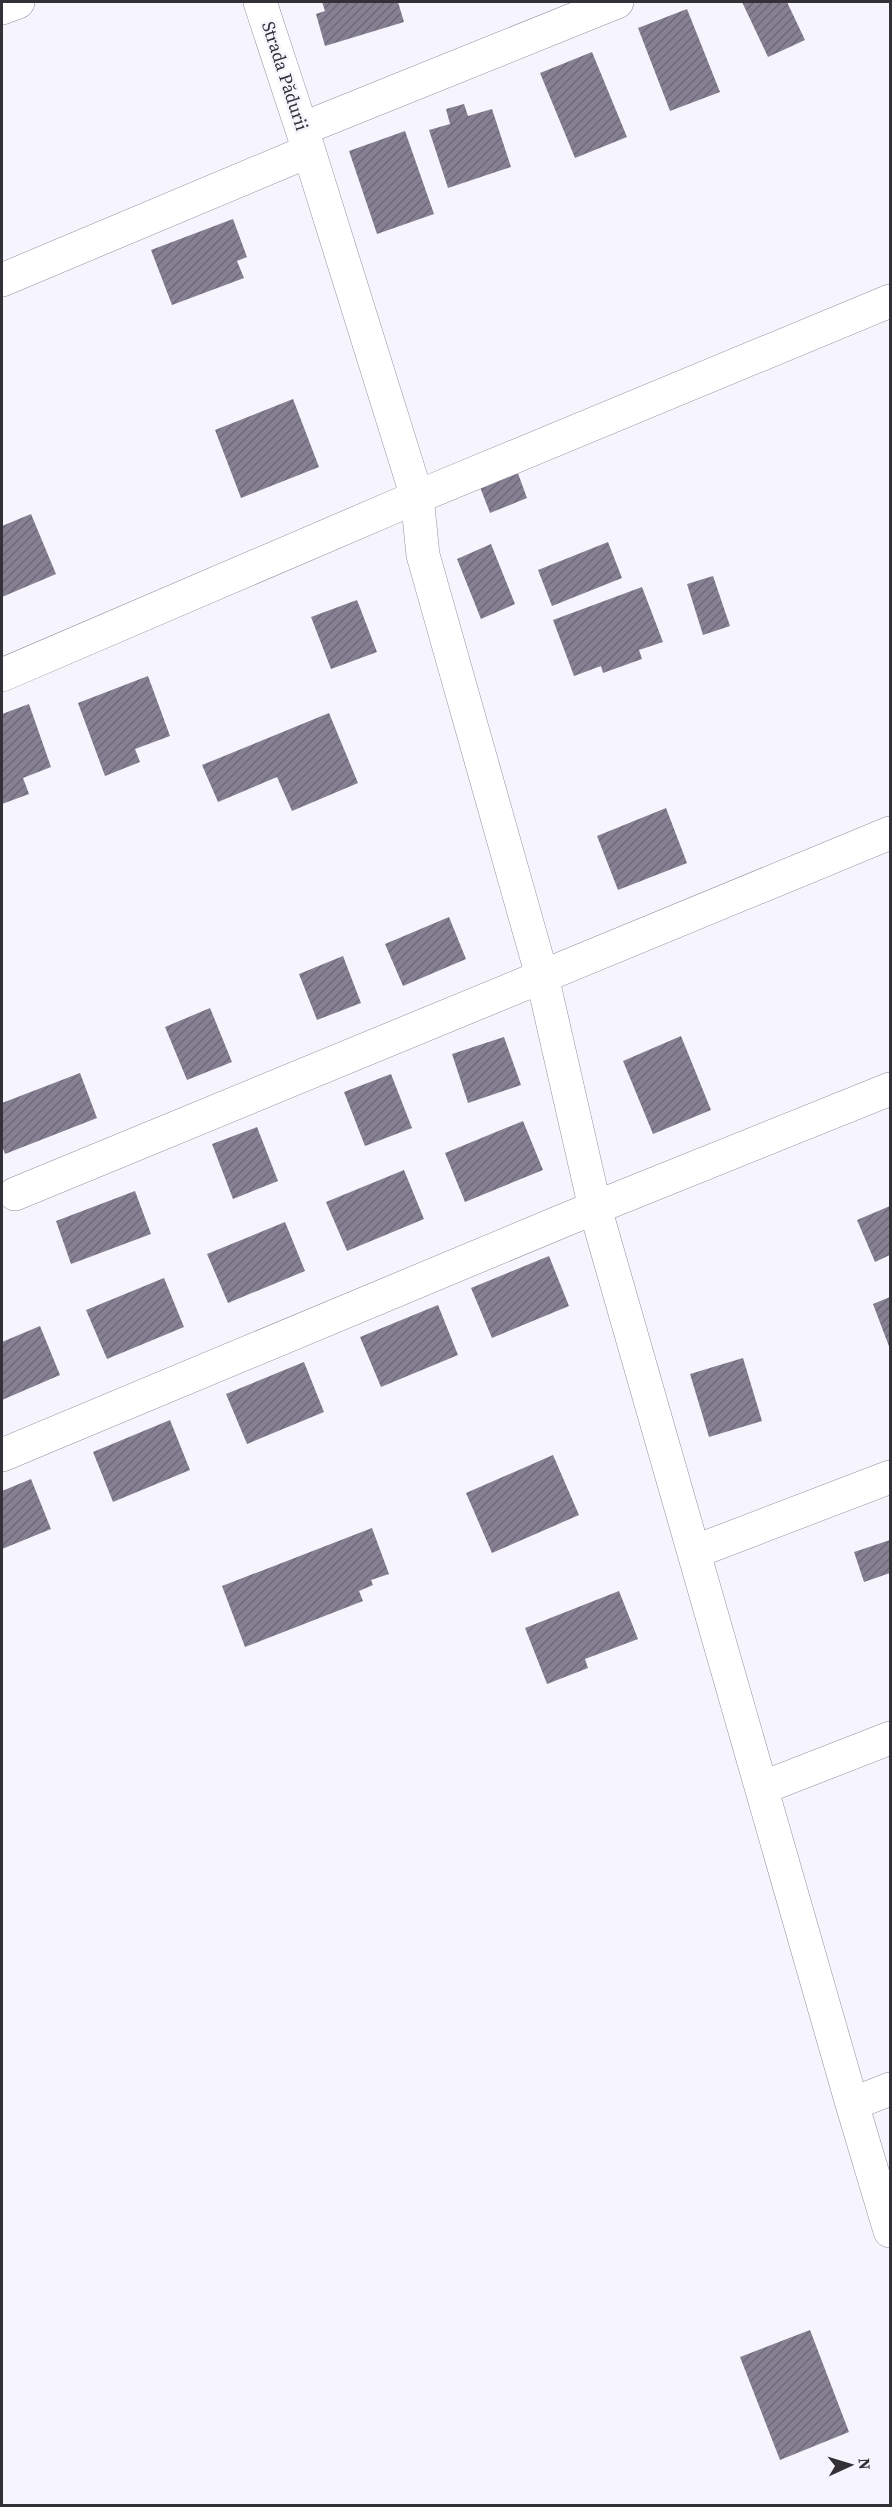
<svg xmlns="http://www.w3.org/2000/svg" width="892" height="2507" font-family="'Source Serif 4',serif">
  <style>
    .building { fill: url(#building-hatch) }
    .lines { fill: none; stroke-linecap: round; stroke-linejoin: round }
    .minor-casing { stroke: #958fa2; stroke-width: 34 }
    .minor { stroke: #fff; stroke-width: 33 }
    .labels { text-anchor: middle; stroke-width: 5; stroke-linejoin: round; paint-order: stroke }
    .street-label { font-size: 18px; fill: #333038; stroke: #f6f4fc }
  </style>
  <defs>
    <pattern id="building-hatch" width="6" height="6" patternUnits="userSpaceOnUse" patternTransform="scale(1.5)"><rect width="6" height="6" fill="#868093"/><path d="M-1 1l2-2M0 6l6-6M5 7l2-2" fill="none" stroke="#6e6979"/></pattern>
  </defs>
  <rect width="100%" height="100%" fill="#f6f4fc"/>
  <!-- building -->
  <path class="building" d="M 322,2 L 398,2 L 404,22 L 325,46 L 316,14 L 325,11 Z
    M 742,2 L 787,2 L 805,40 L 768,57 Z
    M 687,9 L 720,92 L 670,111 L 638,28 Z
    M 592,52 L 627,137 L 575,158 L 540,73 Z
    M 464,104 L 468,116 L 492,109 L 511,167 L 448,188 L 429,130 L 450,124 L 446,109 Z
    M 405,131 L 434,214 L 377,234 L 349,151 Z
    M 233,219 L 247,257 L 237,261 L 244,278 L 172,305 L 151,250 Z
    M 293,399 L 319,467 L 241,498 L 215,430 Z
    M 516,468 L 527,498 L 490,513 L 478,482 Z
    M 31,514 L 56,574 L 2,597 L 2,526 Z
    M 608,542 L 622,578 L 552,606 L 538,570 Z
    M 491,544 L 515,604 L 481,619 L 457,559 Z
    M 713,576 L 730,626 L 703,635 L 687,584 Z
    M 642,587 L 663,642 L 639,650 L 642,659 L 603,673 L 601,666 L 574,676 L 553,620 Z
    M 357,600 L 377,652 L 331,669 L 311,617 Z
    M 148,676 L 170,736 L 135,749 L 140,762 L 105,776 L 78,703 Z
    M 29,704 L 51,767 L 23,778 L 29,794 L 2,804 L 2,714 Z
    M 329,713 L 358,783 L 292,811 L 277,777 L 218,802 L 202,765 Z
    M 666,808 L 687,863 L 618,890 L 597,836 Z
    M 449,917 L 466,959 L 403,986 L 385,944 Z
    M 343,956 L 361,1003 L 317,1020 L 299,974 Z
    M 210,1008 L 232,1062 L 187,1080 L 165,1027 Z
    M 681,1036 L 711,1110 L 653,1134 L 623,1061 Z
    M 504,1037 L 521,1085 L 468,1103 L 452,1054 Z
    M 80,1073 L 97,1118 L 5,1154 L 2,1146 L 2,1103 Z
    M 391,1074 L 412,1128 L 365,1146 L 344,1092 Z
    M 523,1121 L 543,1170 L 465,1202 L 445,1153 Z
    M 257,1127 L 278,1181 L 233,1199 L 212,1144 Z
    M 404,1170 L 424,1219 L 347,1251 L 326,1202 Z
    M 135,1191 L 151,1234 L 71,1264 L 56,1221 Z
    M 890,1206 L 890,1255 L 875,1262 L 857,1220 Z
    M 285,1222 L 305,1271 L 228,1303 L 207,1254 Z
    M 549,1256 L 569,1306 L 492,1338 L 471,1288 Z
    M 164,1278 L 184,1327 L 107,1359 L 86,1310 Z
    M 890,1297 L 890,1349 L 873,1304 Z
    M 438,1305 L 458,1355 L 381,1387 L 360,1337 Z
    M 40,1326 L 60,1375 L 2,1400 L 2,1342 Z
    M 743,1358 L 762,1421 L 709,1437 L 690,1374 Z
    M 304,1362 L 324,1412 L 247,1444 L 226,1394 Z
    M 170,1420 L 190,1470 L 113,1502 L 93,1452 Z
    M 553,1455 L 579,1515 L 492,1553 L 466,1493 Z
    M 31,1479 L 51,1529 L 2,1549 L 2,1491 Z
    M 372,1528 L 389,1574 L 371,1580 L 373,1585 L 359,1591 L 363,1601 L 245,1647 L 222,1586 Z
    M 890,1540 L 890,1573 L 864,1582 L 854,1552 Z
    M 619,1591 L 638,1639 L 585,1659 L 588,1668 L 547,1684 L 525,1628 Z
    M 810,2330 L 849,2432 L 780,2460 L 740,2357 Z"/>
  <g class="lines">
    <defs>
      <path id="minor" d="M 260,2 L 309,151 L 417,497 L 423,555 L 542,976 L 595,1208 L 852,2104 L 890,2231
        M 2,8 L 18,2
        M 302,129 L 617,2
        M 2,280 L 309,151
        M 2,675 L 417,497 L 890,301
        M 15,1194 L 890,833
        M 2,1455 L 572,1217 L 890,1089
        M 694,1552 L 890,1477
        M 762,1788 L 890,1738
        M 852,2104 L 890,2089"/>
    </defs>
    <!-- minor casing -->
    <use href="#minor" class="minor-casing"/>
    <!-- minor -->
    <use href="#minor" class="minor"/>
  </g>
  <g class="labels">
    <!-- street labels -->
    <g class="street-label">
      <text transform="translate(285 76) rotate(72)" y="6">Strada Pădurii</text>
    </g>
  </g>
  <!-- border -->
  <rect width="892" height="2507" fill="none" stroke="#333038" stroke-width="6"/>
  <!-- north arrow -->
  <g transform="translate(850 2465) rotate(86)" stroke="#f6f4fc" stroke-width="4.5" paint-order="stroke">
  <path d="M0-4.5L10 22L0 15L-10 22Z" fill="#333038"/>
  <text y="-9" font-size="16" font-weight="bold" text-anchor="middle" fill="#333038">N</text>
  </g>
</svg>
